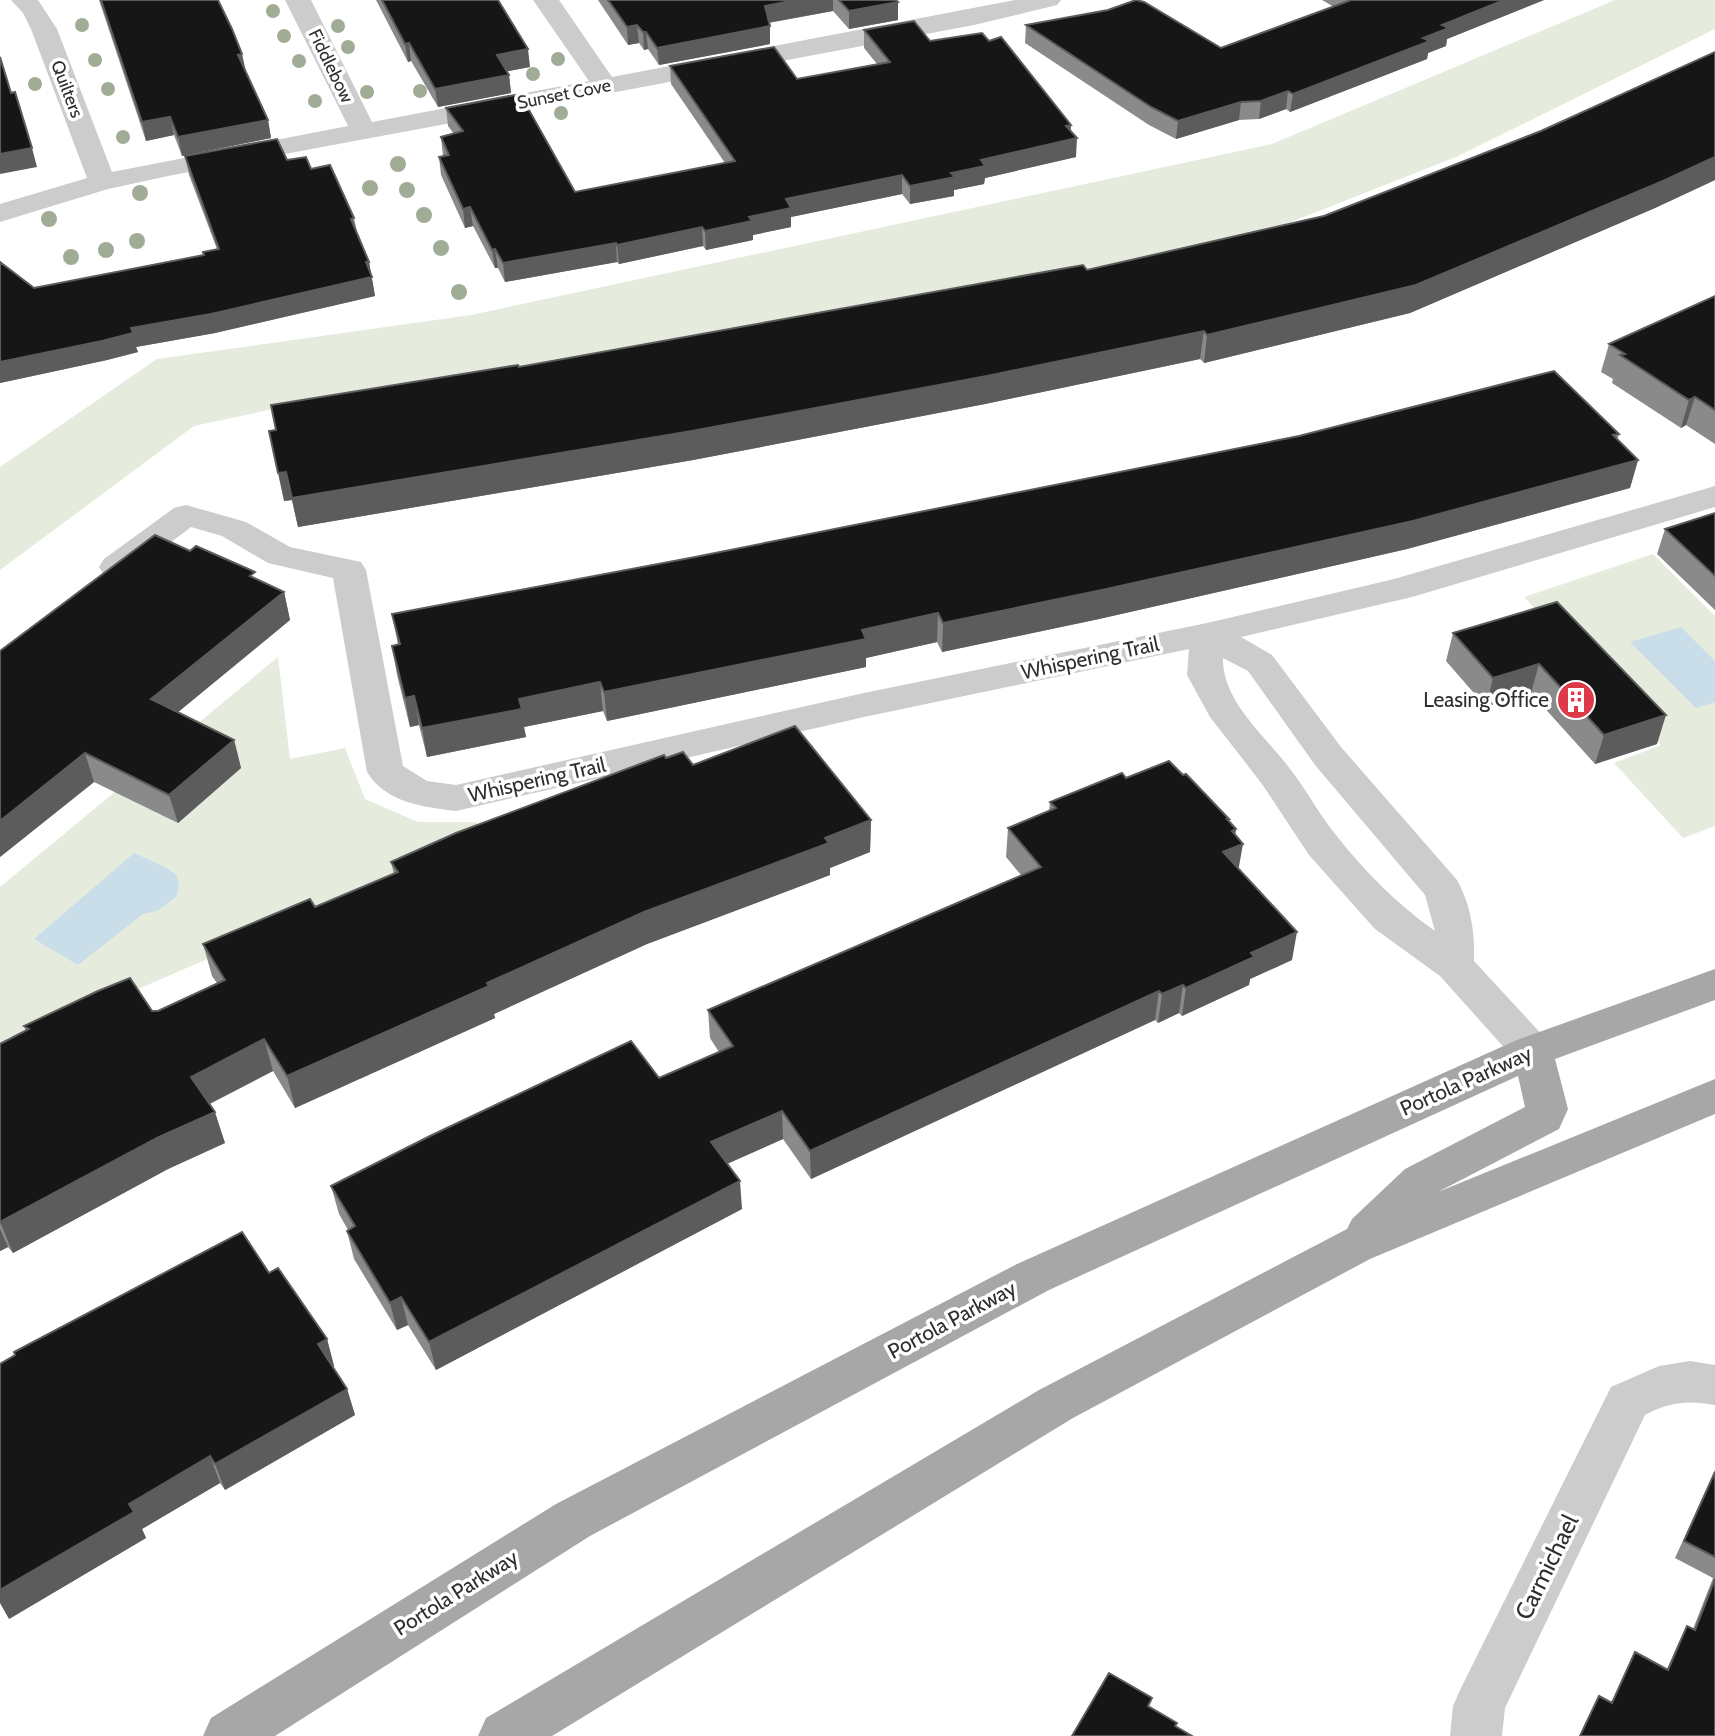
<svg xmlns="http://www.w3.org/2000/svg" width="1715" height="1736" font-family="Cabin,sans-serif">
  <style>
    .green { fill: #e5ebdd }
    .water { fill: #cadeea }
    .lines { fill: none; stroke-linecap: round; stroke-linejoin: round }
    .minor { fill: #ccc; fill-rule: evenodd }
    .major { fill: #a7a7a7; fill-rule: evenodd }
    .tree { fill: #a0ac95 }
    .wall { fill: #8a8a8a }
    .shaded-wall { fill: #5c5c5c }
    .building { fill: #161616; stroke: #5c5c5c; stroke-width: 2 }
    .labels { text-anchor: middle; stroke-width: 7; stroke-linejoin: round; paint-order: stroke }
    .far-street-label { font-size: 18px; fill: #2f2f2f; stroke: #fff }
    .street-label { font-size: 21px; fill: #2f2f2f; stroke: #fff }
    .poi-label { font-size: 21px; fill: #2f2f2f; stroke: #fff; text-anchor: end }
    .near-street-label { font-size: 24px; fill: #2f2f2f; stroke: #fff }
  </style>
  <rect width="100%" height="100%" fill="#fff"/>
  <!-- green -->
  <path class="green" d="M 1615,0 L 1715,0 L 1715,29 L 1456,157 L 1215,252 L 841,320 L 343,394 L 194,426 L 0,570 L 0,467 L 157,359 L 471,315 L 1272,144 Z
    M 1653,554 L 1715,616 L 1715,826 L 1683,838 L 1614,763 L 1661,745 L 1524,597 Z
    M 278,657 L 290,759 L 345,748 L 365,799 L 418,822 L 477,822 L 479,841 L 37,1033 L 0,1051 L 0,887 Z"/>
  <!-- water -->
  <path class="water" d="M 1681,627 L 1715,661 L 1715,702 L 1696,708 L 1630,642 Z
    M 134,853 L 167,868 L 177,876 L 179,886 L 176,897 L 157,911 L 143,914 L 78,965 L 34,939 Z"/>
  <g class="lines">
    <!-- minor -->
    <path class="minor" d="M 11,0 L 38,0 L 57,29 L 112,172 L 348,126 L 285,0 L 311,0 L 372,122 L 589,81 L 533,0 L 559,0 L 612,77 L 1015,0 L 1061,0 L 1057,5 L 974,25 L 173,175 L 108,189 L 0,222 L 0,204 L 87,178 L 31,29 L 23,13 Z
      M 1715,486 L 1715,507 L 1412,597 L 1241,637 L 1272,655 L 1341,747 L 1457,880 C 1471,905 1475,933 1474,961 L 1547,1040 L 1553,1051 L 1547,1062 L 1532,1067 L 1517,1062 L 1440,976 L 1375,929 L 1309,855 L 1262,784 L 1210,717 L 1187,675 L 1189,649 L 864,717 L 456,811 C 424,807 386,803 367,772 L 333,578 L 268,563 L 222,536 L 191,527 L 128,575 L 116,578 L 104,575 L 99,567 L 104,559 L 174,508 L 186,505 L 246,522 L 290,547 L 361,562 L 366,570 L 403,766 L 427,781 L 456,785 L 864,693 L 1207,623 L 1394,579 ZM 1223,658 L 1248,671 L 1315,765 L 1425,895 L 1435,931 C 1398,905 1364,871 1336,835 C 1318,813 1305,787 1287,765 C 1263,734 1222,700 1223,658 Z
      M 1690,1361 L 1715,1365 L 1715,1405 C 1688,1400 1669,1402 1645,1415 L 1505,1708 L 1502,1736 L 1450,1736 L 1453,1706 L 1461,1688 L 1611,1387 L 1659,1366 Z"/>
    <!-- major -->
    <path class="major" d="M 1715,969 L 1715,1000 L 1555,1059 L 1568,1109 L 1559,1129 L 1438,1192 L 1715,1079 L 1715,1114 L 1370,1259 L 1073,1418 L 552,1736 L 478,1736 L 486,1718 L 1039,1390 L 1347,1229 L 1352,1219 L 1405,1169 L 1525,1107 L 1518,1076 L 1049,1290 L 590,1536 L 275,1736 L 203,1736 L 211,1718 L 556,1504 L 1017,1264 L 1517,1040 Z"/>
  </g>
  <!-- trees -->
  <g class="tree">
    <circle cx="273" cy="11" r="7"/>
    <circle cx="82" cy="25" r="7"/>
    <circle cx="338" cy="26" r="7"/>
    <circle cx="284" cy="36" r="7"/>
    <circle cx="348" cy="47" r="7"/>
    <circle cx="558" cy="59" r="7"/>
    <circle cx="95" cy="60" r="7"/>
    <circle cx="299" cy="61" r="7"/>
    <circle cx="533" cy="74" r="7"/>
    <circle cx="35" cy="84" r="7"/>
    <circle cx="108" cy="89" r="7"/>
    <circle cx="420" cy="91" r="7"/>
    <circle cx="367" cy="92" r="7"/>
    <circle cx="315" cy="101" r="7"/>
    <circle cx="561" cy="113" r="7"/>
    <circle cx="123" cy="137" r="7"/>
    <circle cx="398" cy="164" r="8"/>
    <circle cx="370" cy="188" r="8"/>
    <circle cx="407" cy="190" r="8"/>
    <circle cx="140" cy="193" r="8"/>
    <circle cx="424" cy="215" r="8"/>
    <circle cx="49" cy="219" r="8"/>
    <circle cx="137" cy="241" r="8"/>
    <circle cx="441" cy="248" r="8"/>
    <circle cx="106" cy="250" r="8"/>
    <circle cx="71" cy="257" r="8"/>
    <circle cx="459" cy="292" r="8"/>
  </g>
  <!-- wall -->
  <path class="wall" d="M 99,0 L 218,0 L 246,72 L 268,120 L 271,138 L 182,156 L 174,135 L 146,141 Z
    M 376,0 L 498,0 L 530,67 L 507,71 L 509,75 L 511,93 L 438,107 L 411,61 L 408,62 Z
    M 598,0 L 896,0 L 898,20 L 849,29 L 833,11 L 769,23 L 770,44 L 659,65 L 648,49 L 644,50 L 639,43 L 628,45 Z
    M 1322,0 L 1544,0 L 1447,39 L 1446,46 L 1428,53 L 1427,59 L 1290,112 L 1286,109 L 1259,119 L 1239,120 L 1176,139 L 1149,125 L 1025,43 L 1026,25 L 1221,48 L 1334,7 Z
    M 864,30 L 930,41 L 989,41 L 1071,125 L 1071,131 L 1076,157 L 985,178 L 984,184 L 954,190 L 954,196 L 910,204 L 902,194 L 791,217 L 791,227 L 753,235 L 753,240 L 706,250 L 703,246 L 619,264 L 617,262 L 505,282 L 498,268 L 495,268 L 473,226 L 465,228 L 441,175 L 439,157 L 443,156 L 441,137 L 454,134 L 448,126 L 446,108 L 575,192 L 725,163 L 671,84 L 670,66 L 797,79 L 877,64 L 864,48 Z
    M 1715,52 L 1715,180 L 1655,208 L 1410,313 L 1204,363 L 1200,359 L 985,404 L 693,460 L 298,527 L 292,500 L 284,501 L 519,367 L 1087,270 L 1324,216 L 1541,131 Z
    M 185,156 L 287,160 L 311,169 L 354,218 L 357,232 L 369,262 L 375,296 L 215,333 L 136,347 L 138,352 L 107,360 L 0,383 L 0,262 L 34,288 L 203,255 L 217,249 L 189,175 Z
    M 1715,296 L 1715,444 L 1686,425 L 1681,428 L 1612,383 L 1613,379 L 1601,372 L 1609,344 Z
    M 1619,434 L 1617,440 L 1638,460 L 1630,488 L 1407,549 L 1099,619 L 942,652 L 937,642 L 866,658 L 866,667 L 607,721 L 603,711 L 524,727 L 526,737 L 427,757 L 419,725 L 410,727 L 397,675 L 392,646 L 398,645 L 392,614 Z
    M 1715,513 L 1715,610 L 1657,554 L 1665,529 Z
    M 190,551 L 284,592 L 290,620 L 178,712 L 234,740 L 241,768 L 178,823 L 94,782 L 0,857 Z
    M 1557,602 L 1657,744 L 1595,764 L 1531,693 L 1486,707 L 1446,661 L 1453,633 Z
    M 666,758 L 693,765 L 871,820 L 870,852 L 830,868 L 830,875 L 647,944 L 494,1014 L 495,1018 L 295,1108 L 273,1071 L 210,1104 L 225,1143 L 168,1169 L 13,1253 L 8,1247 L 0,1251 L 0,1044 L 26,1031 L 24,1026 L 158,1011 L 217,983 L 212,976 L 203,944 L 315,907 L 394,874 L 391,862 Z
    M 1183,775 L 1229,819 L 1229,821 L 1236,829 L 1235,835 L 1239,869 L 1292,960 L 1250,979 L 1249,985 L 1182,1016 L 1179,1013 L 1158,1023 L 1155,1020 L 811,1179 L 783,1139 L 727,1164 L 742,1209 L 436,1370 L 408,1325 L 397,1330 L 354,1259 L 347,1231 L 348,1230 L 339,1214 L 331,1186 L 659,1078 L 719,1052 L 710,1038 L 708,1010 L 1021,875 L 1006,857 L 1008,828 L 1049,811 L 1050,802 L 1126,778 Z
    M 327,1339 L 334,1366 L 333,1367 L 347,1389 L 355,1415 L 225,1490 L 220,1483 L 142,1529 L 146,1538 L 9,1619 Z
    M 1715,1470 L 1715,1736 L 1580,1736 L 1599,1696 L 1612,1703 L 1635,1652 L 1667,1669 L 1678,1644 L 1687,1626 L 1693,1629 L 1713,1578 L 1675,1558 Z"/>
  <!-- shaded-wall -->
  <path class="shaded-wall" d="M 796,0 L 833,0 L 833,11 L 766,23 L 765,6 Z
    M 1504,0 L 1544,0 L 1447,39 L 1446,46 L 1428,53 L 1427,59 L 1290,112 L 1293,94 L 1423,38 L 1442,25 Z
    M 898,2 L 898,20 L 849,29 L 849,11 Z
    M 637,25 L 639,43 L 628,45 L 627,27 Z
    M 770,26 L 770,44 L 659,65 L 657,48 Z
    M 643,32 L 646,32 L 648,49 L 644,50 Z
    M 409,43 L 411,61 L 408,62 L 405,44 Z
    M 528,49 L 530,67 L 499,73 L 497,55 Z
    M 242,54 L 246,72 L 238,55 Z
    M 509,75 L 511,93 L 438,107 L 435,89 Z
    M 1288,91 L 1286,109 L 1259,119 L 1261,101 Z
    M 1241,102 L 1239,120 L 1176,139 L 1178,121 Z
    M 170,117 L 174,135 L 146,141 L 142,122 Z
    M 268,120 L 271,138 L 182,156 L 178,137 Z
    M 1071,125 L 1070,140 L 1077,138 L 1076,157 L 985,178 L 984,184 L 954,190 L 954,196 L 910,204 L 910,186 L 951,173 L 1066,126 Z
    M 32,148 L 37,167 L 0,174 L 0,154 Z
    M 1715,157 L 1715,180 L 1655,208 L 1410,313 L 1204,363 L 1207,335 Z
    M 902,175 L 902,194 L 791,217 L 791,227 L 753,235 L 753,240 L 706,250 L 705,231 L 786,199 Z
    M 470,207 L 473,226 L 465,228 L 463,209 Z
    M 702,227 L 703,246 L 619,264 L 617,245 Z
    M 616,243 L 617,262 L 505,282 L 503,263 Z
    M 495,249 L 498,268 L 495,268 L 492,250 Z
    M 369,262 L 375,296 L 215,333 L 136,347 L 138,352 L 107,360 L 0,383 L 0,362 L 131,328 Z
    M 1204,331 L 1200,359 L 985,404 L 693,460 L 298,527 L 292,500 L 284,501 L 278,473 Z
    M 1695,397 L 1686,425 L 1681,428 L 1689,400 Z
    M 1638,460 L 1630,488 L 1407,549 L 1099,619 L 942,652 L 943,623 Z
    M 284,592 L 290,620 L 160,727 L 151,699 Z
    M 938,613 L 937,642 L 866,658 L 866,667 L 607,721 L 604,692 L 862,630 Z
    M 1539,664 L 1531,693 L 1486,707 L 1493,678 Z
    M 600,682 L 603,711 L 524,727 L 526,737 L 427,757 L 422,728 L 519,699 Z
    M 414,696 L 419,725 L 410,727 L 405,698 Z
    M 1666,715 L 1657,744 L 1595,764 L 1604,735 Z
    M 234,740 L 241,768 L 178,823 L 169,795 Z
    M 85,753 L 94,782 L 0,857 L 0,821 Z
    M 871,820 L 870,852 L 830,868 L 830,875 L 647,944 L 494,1014 L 495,1018 L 295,1108 L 287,1076 L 487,983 L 644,912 Z
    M 1236,829 L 1233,848 L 1243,844 L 1238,872 L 1223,852 L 1232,831 Z
    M 1297,932 L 1292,960 L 1250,979 L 1249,985 L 1182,1016 L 1186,988 L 1251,953 Z
    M 1183,985 L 1179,1013 L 1158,1023 L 1162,994 Z
    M 1159,991 L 1155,1020 L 811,1179 L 810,1151 Z
    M 264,1039 L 273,1071 L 201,1108 L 191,1077 Z
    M 782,1111 L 783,1139 L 713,1170 L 711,1142 Z
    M 215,1112 L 225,1143 L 168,1169 L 13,1253 L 0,1222 L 157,1138 Z
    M 740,1181 L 742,1209 L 436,1370 L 429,1342 Z
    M 0,1229 L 8,1247 L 0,1251 Z
    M 401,1297 L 408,1325 L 397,1330 L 390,1303 Z
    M 327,1339 L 334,1366 L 326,1372 L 318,1344 Z
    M 347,1389 L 355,1415 L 225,1490 L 215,1464 Z
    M 210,1456 L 220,1483 L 142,1529 L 146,1538 L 9,1619 L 0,1603 L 0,1590 L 129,1504 Z"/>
  <!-- building -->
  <path class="building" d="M 101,0 L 218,0 L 232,29 L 242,54 L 238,55 L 268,120 L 178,137 L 170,117 L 142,122 Z
    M 382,0 L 498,0 L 528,49 L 497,55 L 509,75 L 435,89 L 409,43 L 405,44 Z
    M 608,0 L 796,0 L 765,6 L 770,26 L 657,48 L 646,32 L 643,32 L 637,25 L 627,27 Z
    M 839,0 L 896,0 L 898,2 L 849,11 Z
    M 1136,0 L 1144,2 L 1221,48 L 1351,0 L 1504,0 L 1442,25 L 1449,28 L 1423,38 L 1430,41 L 1293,94 L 1288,91 L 1261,101 L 1241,102 L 1178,121 L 1151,107 L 1026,25 L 1108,10 Z
    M 914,21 L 930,41 L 982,33 L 989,41 L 1001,37 L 1071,125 L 1066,126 L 1077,138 L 981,160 L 985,166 L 951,173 L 955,177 L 910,186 L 902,175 L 786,199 L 791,208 L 749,217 L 752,221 L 705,231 L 702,227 L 617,245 L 616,243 L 503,263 L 495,249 L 492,250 L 470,207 L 463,209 L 439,157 L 449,155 L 441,137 L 463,131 L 446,108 L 520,94 L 575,192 L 735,161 L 670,66 L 774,47 L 797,79 L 890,62 L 864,30 Z
    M 1715,52 L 1715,157 L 1663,181 L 1416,285 L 1207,335 L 1204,331 L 987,376 L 692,431 L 292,498 L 286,472 L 278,473 L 269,431 L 276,430 L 271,405 L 518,365 L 519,367 L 1083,265 L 1087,270 L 1324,216 L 1541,131 Z
    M 0,57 L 11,93 L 15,92 L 32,148 L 0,154 Z
    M 277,139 L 287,160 L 306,157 L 311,169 L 330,165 L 354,218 L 351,219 L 369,262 L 366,262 L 372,277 L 211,314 L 131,328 L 133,333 L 102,341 L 0,362 L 0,262 L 34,288 L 204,255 L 203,252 L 219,249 L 185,156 Z
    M 1715,296 L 1715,410 L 1695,397 L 1689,400 L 1620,355 L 1625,354 L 1609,344 Z
    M 1554,371 L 1619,434 L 1613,435 L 1638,460 L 1413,521 L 1102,590 L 943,623 L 938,613 L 862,630 L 866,639 L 604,692 L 600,682 L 519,699 L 522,709 L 422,728 L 414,696 L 405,698 L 392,646 L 400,644 L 392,614 L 690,558 L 1299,436 Z
    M 1715,513 L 1715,576 L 1665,529 Z
    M 155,535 L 190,551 L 196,546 L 255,572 L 250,576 L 284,592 L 151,699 L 234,740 L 169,795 L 85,753 L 0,821 L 0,651 Z
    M 1557,602 L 1666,715 L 1604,735 L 1539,664 L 1493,678 L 1453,633 Z
    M 795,726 L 871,820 L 825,838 L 829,843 L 644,912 L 487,983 L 489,986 L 287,1076 L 264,1039 L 191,1077 L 215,1112 L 157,1138 L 0,1222 L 0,1044 L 29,1029 L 24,1026 L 98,991 L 130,978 L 152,1011 L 158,1011 L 225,980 L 203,944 L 310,899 L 315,907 L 398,872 L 391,862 L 456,833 L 664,755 L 666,758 L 683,752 L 693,765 Z
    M 1169,761 L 1183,775 L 1186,774 L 1229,819 L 1227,819 L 1236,829 L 1232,831 L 1243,844 L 1223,852 L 1297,932 L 1251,953 L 1254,957 L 1186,988 L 1183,985 L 1162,994 L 1159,991 L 810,1151 L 782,1111 L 711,1142 L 740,1181 L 429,1342 L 401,1297 L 390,1303 L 347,1231 L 355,1226 L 331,1186 L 430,1136 L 631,1041 L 659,1078 L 733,1046 L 708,1010 L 1041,867 L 1008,828 L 1056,808 L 1050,802 L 1122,773 L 1126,778 Z
    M 242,1232 L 269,1273 L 278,1268 L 327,1339 L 318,1344 L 347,1389 L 215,1464 L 210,1456 L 129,1504 L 134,1512 L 0,1590 L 0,1364 L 15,1355 L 14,1352 Z
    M 1715,1472 L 1715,1557 L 1684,1541 Z
    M 1715,1579 L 1715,1736 L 1580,1736 L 1599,1696 L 1612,1703 L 1635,1652 L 1668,1670 L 1687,1626 L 1695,1630 Z
    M 1109,1673 L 1152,1698 L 1148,1706 L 1177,1723 L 1175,1726 L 1192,1736 L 1072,1736 Z"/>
  <!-- icons -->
  <defs>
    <symbol id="building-disc" viewBox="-11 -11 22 22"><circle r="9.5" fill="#de3947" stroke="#fff"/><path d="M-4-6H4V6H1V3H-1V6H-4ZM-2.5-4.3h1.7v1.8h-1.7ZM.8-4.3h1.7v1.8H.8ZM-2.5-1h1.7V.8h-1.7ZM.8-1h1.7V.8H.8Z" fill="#fff"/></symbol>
  </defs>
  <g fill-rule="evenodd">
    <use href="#building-disc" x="1554" y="678" width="44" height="44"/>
  </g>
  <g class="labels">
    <!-- far-street labels -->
    <g class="far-street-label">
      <text transform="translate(331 66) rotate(64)" y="6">Fiddlebow</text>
      <text transform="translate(67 89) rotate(69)" y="6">Quilters</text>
      <text transform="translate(564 94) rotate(-11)" y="6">Sunset Cove</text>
    </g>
    <!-- street labels -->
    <g class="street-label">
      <text transform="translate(1090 658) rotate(-12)" y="7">Whispering Trail</text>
      <text transform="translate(537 780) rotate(-13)" y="7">Whispering Trail</text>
      <text transform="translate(1466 1081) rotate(-24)" y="7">Portola Parkway</text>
      <text transform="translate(952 1320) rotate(-28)" y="7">Portola Parkway</text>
      <text transform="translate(456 1593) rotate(-32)" y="7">Portola Parkway</text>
    </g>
    <!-- poi labels -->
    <g class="poi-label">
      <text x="1549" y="707">Leasing Office</text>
    </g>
    <!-- near-street labels -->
    <g class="near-street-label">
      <text transform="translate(1547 1567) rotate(-64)" y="8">Carmichael</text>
    </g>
  </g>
</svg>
